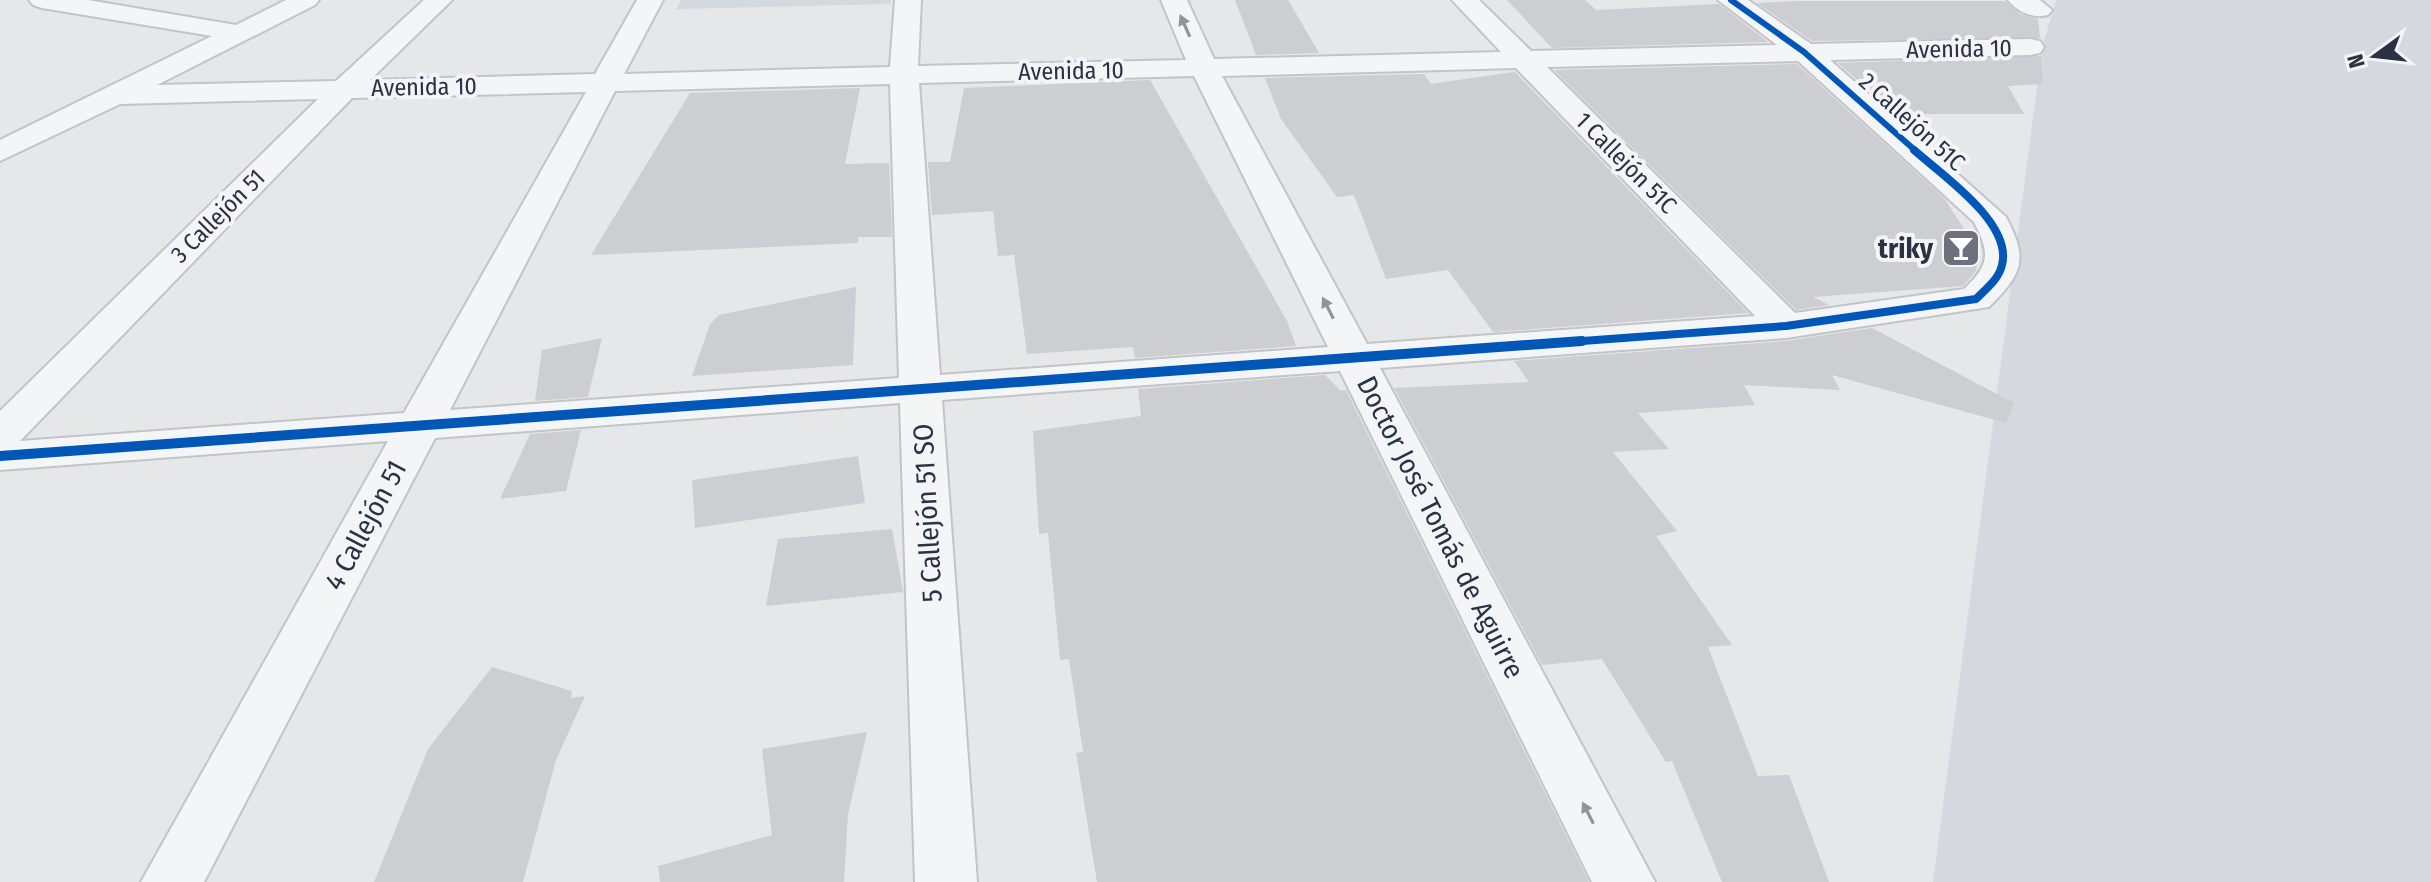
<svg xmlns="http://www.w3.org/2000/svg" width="2431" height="882" font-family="'Fira Sans Condensed',sans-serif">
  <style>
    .built { fill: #d5d8de }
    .building { fill: #ccced1 }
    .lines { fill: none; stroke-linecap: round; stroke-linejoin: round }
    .minor-casing { stroke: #c2c4c7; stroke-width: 4 }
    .minor { fill: #f4f5f6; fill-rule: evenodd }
    .cycleway-far2-casing { stroke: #f3f5f8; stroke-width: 9 }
    .cycleway-far1-casing { stroke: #f3f5f8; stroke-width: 12 }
    .cycleway-casing { stroke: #f3f5f8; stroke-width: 15 }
    .cycleway-far2 { stroke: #0057b8; stroke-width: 6 }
    .cycleway-far1 { stroke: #0057b8; stroke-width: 8 }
    .cycleway { stroke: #0057b8; stroke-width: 10 }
    .oneway { fill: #90949c }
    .labels { text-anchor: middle; stroke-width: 8; stroke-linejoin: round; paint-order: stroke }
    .far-street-label { font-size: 24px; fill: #2b3243; stroke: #f3f5f8 }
    .poi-label { font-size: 28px; font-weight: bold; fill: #2b3243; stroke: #f3f5f8; text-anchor: end }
    .street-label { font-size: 28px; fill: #2b3243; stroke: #f3f5f8 }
  </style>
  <rect width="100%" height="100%" fill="#e5e7e9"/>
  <!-- built -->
  <path class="built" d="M 681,0 L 891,0 L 891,4 L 676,9 Z
    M 2056,0 L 2431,0 L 2431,882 L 1933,882 L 2042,49 Z"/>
  <!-- building -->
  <path class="building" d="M 1235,0 L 1288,0 L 1319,53 L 1256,55 Z
    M 1507,0 L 1585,0 L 1596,10 L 1719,4 L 1768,42 L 1552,48 Z
    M 1795,1 L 2005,1 L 2020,14 L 2038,19 L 2040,38 L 1812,41 L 1757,3 Z
    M 2041,56 L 2043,84 L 2008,86 L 2024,114 L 1896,114 L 1838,63 Z
    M 1797,64 L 1944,198 L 1979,252 L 1976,271 L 1963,286 L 1813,297 L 1829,305 L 1796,310 L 1554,70 Z
    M 1513,72 L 1515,72 L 1748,313 L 1493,332 L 1448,270 L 1386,279 L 1354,195 L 1337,197 L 1281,119 L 1265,78 L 1424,74 L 1431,84 Z
    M 1150,80 L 1287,321 L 1296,346 L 1135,358 L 1133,347 L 1027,354 L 1014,255 L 998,256 L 993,211 L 932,215 L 928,162 L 950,162 L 964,88 Z
    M 860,88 L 845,164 L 889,163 L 892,237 L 858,237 L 858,243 L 591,255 L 690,93 Z
    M 856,287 L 853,365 L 692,376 L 710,324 L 719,315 Z
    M 1872,328 L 2014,403 L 2006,423 L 1832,375 L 1840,390 L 1744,385 L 1755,405 L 1638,413 L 1669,449 L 1613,452 L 1677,531 L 1656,536 L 1732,645 L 1708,647 L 1758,776 L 1789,775 L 1829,882 L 1722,882 L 1672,761 L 1666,762 L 1602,659 L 1542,665 L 1394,388 L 1529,382 L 1514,361 L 1786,341 Z
    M 602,338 L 588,397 L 535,401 L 542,350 Z
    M 1325,375 L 1341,391 L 1346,390 L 1589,882 L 1097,882 L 1076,753 L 1083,752 L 1069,659 L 1060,660 L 1048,533 L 1039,534 L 1033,431 L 1141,416 L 1138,389 Z
    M 581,430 L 566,491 L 500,499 L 530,434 Z
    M 858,456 L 865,503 L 695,528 L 692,480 Z
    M 892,529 L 903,592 L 766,606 L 778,539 Z
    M 492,667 L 572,691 L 571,698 L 585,696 L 556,760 L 523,882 L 374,882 L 428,749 Z
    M 867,732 L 848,814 L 844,882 L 660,882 L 658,866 L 772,835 L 762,749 Z"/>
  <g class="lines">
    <defs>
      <path id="minor" d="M 29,0 L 88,0 L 236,25 L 286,0 L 319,0 L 315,5 L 157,85 L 336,81 L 424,0 L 452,0 L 370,80 L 595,74 L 637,0 L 663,0 L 624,74 L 890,67 L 895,0 L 921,0 L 918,66 L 1186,60 L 1161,0 L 1187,0 L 1214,59 L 1501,52 L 1452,0 L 1479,0 L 1531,51 L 1777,45 L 1718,0 L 1748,0 L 1811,44 L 2030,39 L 2040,41 L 2044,47 L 2040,53 L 2030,55 L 1830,60 L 2006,217 C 2029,260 2022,274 1989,307 L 1786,338 L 1380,368 L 1655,882 L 1592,882 L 1340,371 L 942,400 L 977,882 L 915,882 L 900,403 L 435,438 L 204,882 L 141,882 L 388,441 L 0,470 L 0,411 L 318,99 L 120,104 L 0,161 L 0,140 L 212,36 L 42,8 L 33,5 ZM 1798,61 L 1974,222 C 1990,253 1990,265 1964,289 L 1795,313 L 1547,67 ZM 1516,68 L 1755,316 L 1367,344 L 1222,76 ZM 1194,76 L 1328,347 L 940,375 L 919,83 ZM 890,84 L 899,378 L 450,410 L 615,91 ZM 586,92 L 404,413 L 20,441 L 352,98 Z
        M 2008,0 L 2040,0 L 2052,10 L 2048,15 C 2034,19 2017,12 2008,0 Z"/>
    </defs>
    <!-- minor casing -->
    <use href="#minor" class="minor-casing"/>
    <!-- minor -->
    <use href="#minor" class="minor"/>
    <defs>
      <path id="cycleway-far2" d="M 1731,0 L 1804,52 L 1917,152"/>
      <path id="cycleway-far1" d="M 1555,343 L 1786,326 L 1976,299 C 1986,289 1999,279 2002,265 C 2013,223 1942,175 1914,150"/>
      <path id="cycleway" d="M 0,456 L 1582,341"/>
    </defs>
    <!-- cycleway-far2 casing -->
    <use href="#cycleway-far2" class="cycleway-far2-casing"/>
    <!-- cycleway-far1 casing -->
    <use href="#cycleway-far1" class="cycleway-far1-casing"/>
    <!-- cycleway casing -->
    <use href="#cycleway" class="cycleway-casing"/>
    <!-- cycleway-far2 -->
    <use href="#cycleway-far2" class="cycleway-far2"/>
    <!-- cycleway-far1 -->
    <use href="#cycleway-far1" class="cycleway-far1"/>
    <!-- cycleway -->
    <use href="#cycleway" class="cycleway"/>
  </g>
  <!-- one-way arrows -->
  <defs><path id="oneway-solid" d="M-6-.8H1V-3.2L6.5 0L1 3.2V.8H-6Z" transform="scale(2)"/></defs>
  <g class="oneway">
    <use href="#oneway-solid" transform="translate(1185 26) rotate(-114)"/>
    <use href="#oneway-solid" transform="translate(1328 308) rotate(-117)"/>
    <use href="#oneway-solid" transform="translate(1588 813) rotate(-117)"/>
  </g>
  <!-- icons -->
  <defs>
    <symbol id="bar-square" viewBox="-11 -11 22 22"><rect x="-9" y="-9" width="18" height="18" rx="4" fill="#6c717d" stroke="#f3f5f8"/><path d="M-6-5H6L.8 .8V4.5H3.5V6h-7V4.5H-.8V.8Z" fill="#fff"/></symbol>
  </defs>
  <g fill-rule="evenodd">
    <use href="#bar-square" x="1939" y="226" width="44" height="44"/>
  </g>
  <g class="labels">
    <!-- far-street labels -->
    <g class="far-street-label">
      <text transform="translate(1959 49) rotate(-1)" y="8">Avenida 10</text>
      <text transform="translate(1071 71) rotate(-1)" y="8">Avenida 10</text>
      <text transform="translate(424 87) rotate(-1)" y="8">Avenida 10</text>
      <text transform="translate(1912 122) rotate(42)" y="8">2 Callejón 51C</text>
      <text transform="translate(1626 163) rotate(45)" y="8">1 Callejón 51C</text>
      <text transform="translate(218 216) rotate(-45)" y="8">3 Callejón 51</text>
    </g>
    <!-- poi labels -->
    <g class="poi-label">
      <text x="1933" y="258">triky</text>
    </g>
    <!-- street labels -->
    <g class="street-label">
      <text transform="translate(927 513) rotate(-93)" y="10">5 Callejón 51 SO</text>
      <text transform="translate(365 525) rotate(-62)" y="10">4 Callejón 51</text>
      <text transform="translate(1441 527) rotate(63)" y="10">Doctor José Tomás de Aguirre</text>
    </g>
  </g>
  <!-- north arrow -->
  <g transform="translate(2375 56) rotate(255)" stroke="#f3f5f8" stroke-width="6" paint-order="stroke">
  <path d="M0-6L14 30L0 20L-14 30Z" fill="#2b3243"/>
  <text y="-12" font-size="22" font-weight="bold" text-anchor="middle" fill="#2b3243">N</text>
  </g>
</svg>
